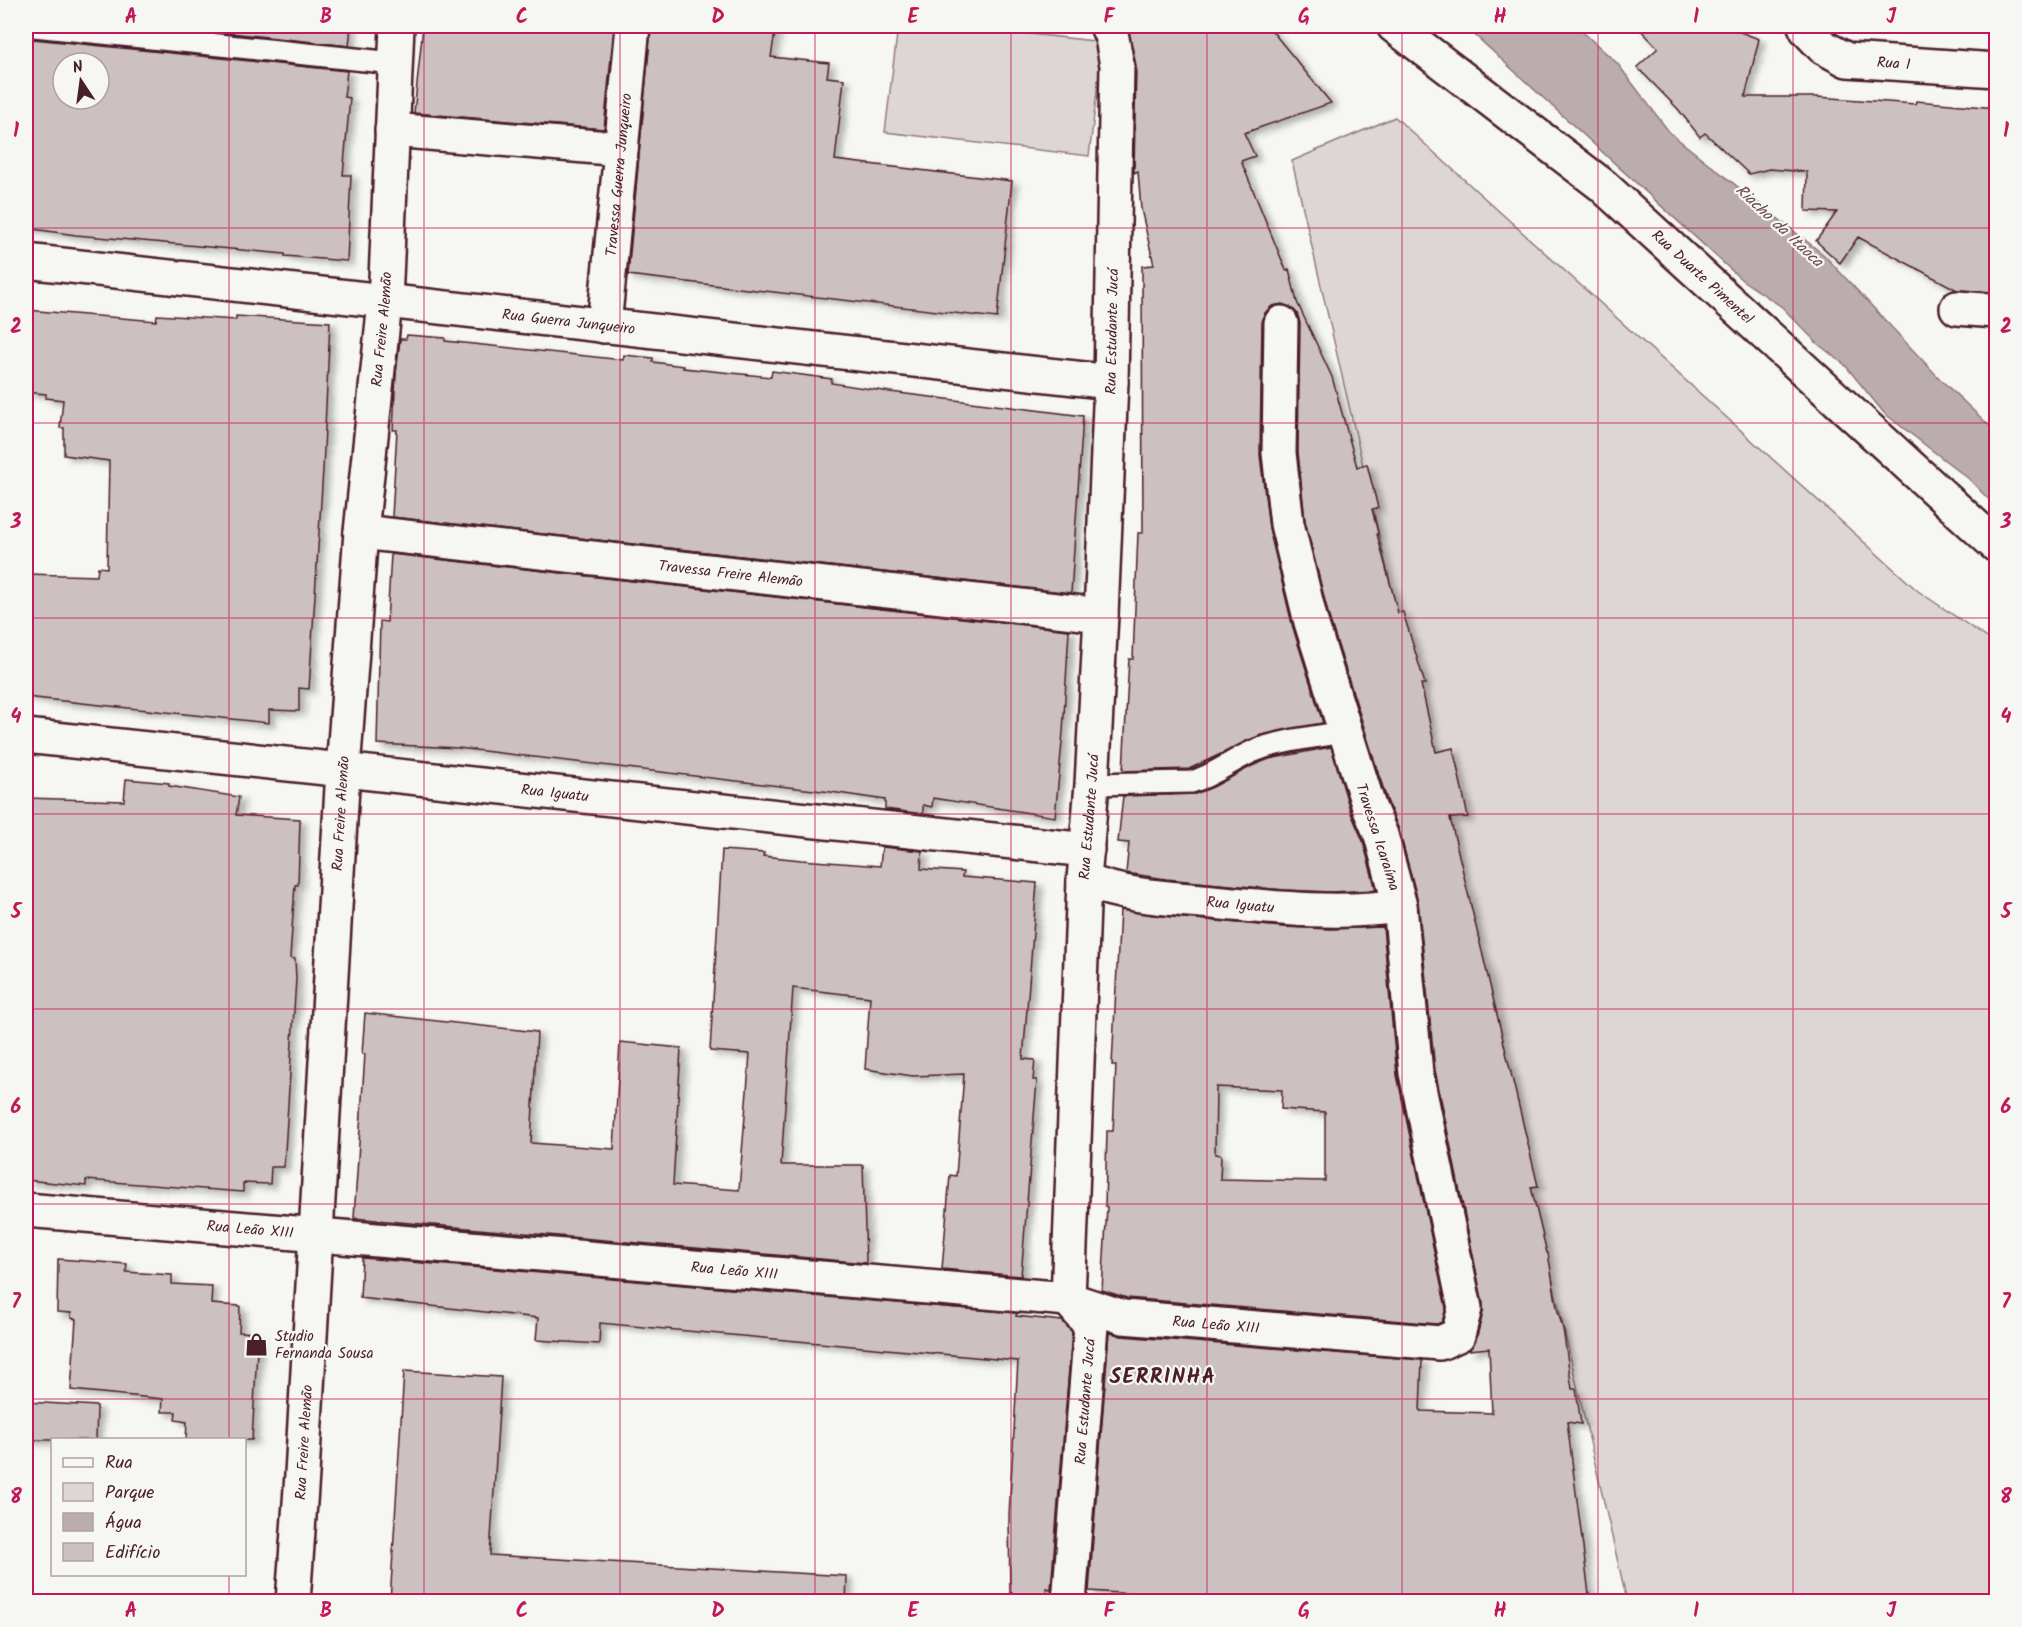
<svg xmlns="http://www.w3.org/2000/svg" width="2022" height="1627" font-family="Kalam,sans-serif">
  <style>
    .green { fill: #ddd6d5; stroke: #947a80; stroke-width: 1.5 }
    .water { fill: #bbadae; stroke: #8e747a; stroke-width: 1.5 }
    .building { fill: #ccc1c0; stroke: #4a1f2b; stroke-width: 1.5; fill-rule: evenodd; filter: url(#shadow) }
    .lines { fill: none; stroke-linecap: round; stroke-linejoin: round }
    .lane-casing { stroke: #4a1f2b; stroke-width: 26 }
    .street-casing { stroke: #4a1f2b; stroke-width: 38 }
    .lane { stroke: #f6f6f2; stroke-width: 21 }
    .street { stroke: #f6f6f2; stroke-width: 33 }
    .grid { fill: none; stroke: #c2185b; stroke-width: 1.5; stroke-opacity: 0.55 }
    .labels { text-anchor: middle; stroke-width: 4.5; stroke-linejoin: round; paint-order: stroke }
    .street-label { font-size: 15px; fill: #4a1f2b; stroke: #f6f6f2 }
    .poi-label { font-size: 15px; fill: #4a1f2b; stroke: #f6f6f2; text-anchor: start }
    .water-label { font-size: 16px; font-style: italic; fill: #6c4a52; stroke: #f6f6f2 }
    .district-label { font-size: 21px; font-weight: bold; letter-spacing: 1.5px; fill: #4a1f2b; stroke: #f6f6f2 }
    .neatline { fill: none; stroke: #c2185b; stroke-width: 2 }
    .grid-label { font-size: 20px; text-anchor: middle; font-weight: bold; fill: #c2185b }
  </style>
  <defs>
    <filter id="shadow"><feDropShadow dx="6" dy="4" stdDeviation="3" flood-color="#0004"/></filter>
  </defs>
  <rect width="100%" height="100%" fill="#f6f6f2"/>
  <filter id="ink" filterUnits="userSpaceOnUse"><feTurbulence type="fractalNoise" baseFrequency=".0167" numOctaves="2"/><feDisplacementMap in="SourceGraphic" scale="12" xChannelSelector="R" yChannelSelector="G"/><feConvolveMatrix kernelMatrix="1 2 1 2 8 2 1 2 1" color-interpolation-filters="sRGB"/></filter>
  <g filter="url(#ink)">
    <!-- green -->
    <path class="green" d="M 898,26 L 958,26 L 1103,42 L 1089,156 L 885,132 Z
      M 1395,117 L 1918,591 L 1996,644 L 1996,1601 L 1627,1601 L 1292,161 Z"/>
    <!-- water -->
    <path class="water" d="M 1465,26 L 1576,26 L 1617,63 L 1670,133 L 1824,255 L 1941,380 L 1996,432 L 1996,507 L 1969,479 L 1884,413 L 1845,365 L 1818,344 L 1782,307 L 1742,280 Z"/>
    <!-- building -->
    <path class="building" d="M 167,26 L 351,26 L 349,46 Z
      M 423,26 L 614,26 L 604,129 L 414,113 Z
      M 651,26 L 776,26 L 771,57 L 829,63 L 827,77 L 844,79 L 835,160 L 1012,181 L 997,318 L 628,275 Z
      M 1127,26 L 1268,26 L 1331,103 L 1244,133 L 1255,156 L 1241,161 L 1286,270 L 1289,269 L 1297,302 L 1332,377 L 1357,467 L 1367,464 L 1378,508 L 1372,509 L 1378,533 L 1377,534 L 1398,613 L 1403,612 L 1425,684 L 1421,684 L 1436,752 L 1453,748 L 1468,817 L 1450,818 L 1538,1186 L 1531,1187 L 1547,1253 L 1548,1253 L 1557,1308 L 1563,1329 L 1572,1389 L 1576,1389 L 1581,1424 L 1567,1422 L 1590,1602 L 1257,1602 L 1089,1591 L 1109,1332 L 1121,1336 L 1422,1360 L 1420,1411 L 1492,1413 L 1489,1348 L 1468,1350 L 1476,1340 L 1483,1313 L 1483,1304 L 1435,1070 L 1418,901 L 1399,830 L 1387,800 L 1329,617 L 1305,521 L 1298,452 L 1300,323 L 1297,313 L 1290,307 L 1282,304 L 1272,306 L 1265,313 L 1262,322 L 1260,455 L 1269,528 L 1293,628 L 1323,723 L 1261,735 L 1189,769 L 1123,771 L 1129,659 L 1133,659 L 1138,533 L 1143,533 L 1142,266 L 1154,265 L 1141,209 L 1138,171 L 1134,173 L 1136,65 Z
      M 1637,26 L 1724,26 L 1759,39 L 1745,97 L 1817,97 L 1915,104 L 1916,101 L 1996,108 L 1996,292 L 1957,290 L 1858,237 L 1840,263 L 1816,241 L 1837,212 L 1806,211 L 1807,172 L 1769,169 L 1749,174 L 1705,133 L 1700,137 L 1678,109 L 1637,67 L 1658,48 Z
      M 26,36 L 33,39 L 347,71 L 344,97 L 350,98 L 343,175 L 351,175 L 347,261 L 285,256 L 285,254 L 76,235 L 26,228 ZM 63,63 L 99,63 L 99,99 L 63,99 Z
      M 26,310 L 156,321 L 157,315 L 236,320 L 236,316 L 330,322 L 323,470 L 309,689 L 299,688 L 299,711 L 269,710 L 269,723 L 26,697 L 26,574 L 97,576 L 98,567 L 107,568 L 109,461 L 64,455 L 64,428 L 60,428 L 63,400 L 46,398 L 46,394 L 26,392 Z
      M 407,335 L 445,338 L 445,341 L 623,360 L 624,355 L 653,358 L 653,362 L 684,366 L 683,368 L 771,377 L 772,371 L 832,379 L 831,383 L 890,392 L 1083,416 L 1071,593 L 392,517 L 397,430 L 393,430 L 396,374 L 400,339 L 406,339 Z
      M 391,554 L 1069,630 L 1063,732 L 1055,817 L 933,798 L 932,807 L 923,805 L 923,814 L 885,809 L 885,800 L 831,792 L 458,748 L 377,744 L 380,621 L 387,622 Z
      M 1331,747 L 1351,813 L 1363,841 L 1376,890 L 1330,892 L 1284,890 L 1166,879 L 1126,873 L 1129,843 L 1118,842 L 1123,796 L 1195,794 L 1213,787 L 1252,766 L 1269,759 Z
      M 126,779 L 169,783 L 169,786 L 239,797 L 236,815 L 300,819 L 298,885 L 295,885 L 290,958 L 295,959 L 296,979 L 284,1167 L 271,1167 L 270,1184 L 243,1183 L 243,1192 L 86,1180 L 86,1186 L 26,1180 L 26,798 L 124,801 Z
      M 882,847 L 922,851 L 921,869 L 963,872 L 962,877 L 1037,883 L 1023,1059 L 1035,1060 L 1033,1080 L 1037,1080 L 1021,1276 L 942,1269 L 950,1175 L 956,1176 L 964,1074 L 913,1076 L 865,1069 L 870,997 L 793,988 L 781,1165 L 863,1165 L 866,1263 L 354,1218 L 365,1054 L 362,1054 L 365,1013 L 537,1032 L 531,1143 L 614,1149 L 620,1042 L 681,1048 L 673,1185 L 739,1190 L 750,1054 L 710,1051 L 722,850 L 764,853 L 763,856 L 801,860 L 880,866 Z
      M 1120,910 L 1162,916 L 1282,927 L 1330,929 L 1383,927 L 1397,1075 L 1446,1308 L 1442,1322 L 1437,1324 L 1127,1298 L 1102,1290 L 1107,1207 L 1105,1206 L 1107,1131 L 1113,1131 L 1116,1065 L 1112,1065 ZM 1216,1087 L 1282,1090 L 1281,1109 L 1325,1112 L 1325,1181 L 1220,1179 L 1221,1155 L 1215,1154 Z
      M 362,1258 L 1017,1313 L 1016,1316 L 1062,1321 L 1072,1332 L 1051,1589 L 1046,1588 L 1046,1602 L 1012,1602 L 1012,1593 L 1010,1593 L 1009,1516 L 1018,1361 L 600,1323 L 599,1344 L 536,1340 L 538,1318 L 360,1298 Z
      M 58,1259 L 127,1264 L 126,1272 L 172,1275 L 172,1284 L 212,1286 L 211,1304 L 240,1306 L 239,1332 L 258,1333 L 252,1440 L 186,1440 L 187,1422 L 175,1420 L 176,1412 L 162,1412 L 163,1399 L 71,1390 L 76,1319 L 71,1318 L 71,1313 L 57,1312 Z
      M 404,1371 L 501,1377 L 490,1555 L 847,1576 L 846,1602 L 390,1602 Z
      M 26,1402 L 97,1406 L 96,1440 L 26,1440 Z"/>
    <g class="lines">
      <defs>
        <path id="lane" d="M 34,26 L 394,63
          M 1092,784 L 1191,782 C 1214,776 1232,760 1254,751 C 1282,740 1315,737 1345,732"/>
        <g id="street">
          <path id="s1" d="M 1394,26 L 1602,185 L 1996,545"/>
          <path id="s2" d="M 1805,26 L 1807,30 L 1823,47 L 1847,60 L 1996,70"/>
          <path d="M 392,130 L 621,149"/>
          <path id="s3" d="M 26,261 L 1111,382"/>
          <path d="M 1957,308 L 1996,311"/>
          <path id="s4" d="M 604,326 L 633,26"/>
          <path id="s5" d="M 361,532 L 1101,615"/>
          <path id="s6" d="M 26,736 L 1087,850"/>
          <path id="s7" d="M 1084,880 C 1125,897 1169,898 1213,902 C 1275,908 1338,915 1400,906"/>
          <path id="s8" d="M 26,1210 L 1068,1299 L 1123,1317 L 1440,1343 L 1458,1335 L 1465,1308 L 1416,1073 L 1400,906 L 1381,835 L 1369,807 L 1311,622 L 1287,524 L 1279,453 L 1281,323"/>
          <path id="s9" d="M 293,1602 L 302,1474 L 343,770 L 361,532 L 385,302 L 397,26"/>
          <path id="s10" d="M 1069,1602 L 1091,1326 L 1068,1299 L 1084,880 L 1092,784 L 1101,615 L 1111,382 L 1117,65 L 1112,38 L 1107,26"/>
        </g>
      </defs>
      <!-- lane casing -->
      <use href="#lane" class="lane-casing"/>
      <!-- street casing -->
      <use href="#street" class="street-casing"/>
      <!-- lane -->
      <use href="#lane" class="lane"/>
      <!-- street -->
      <use href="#street" class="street"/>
    </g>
  </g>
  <!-- grid -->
  <path class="grid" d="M 229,26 L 229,1440M 424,26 L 424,1602M 620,26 L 620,1602M 815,26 L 815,1602M 1011,26 L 1011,1602M 1207,26 L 1207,1602M 1402,26 L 1402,1602M 1598,26 L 1598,1602M 1793,26 L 1793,1602M 26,228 L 1996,228M 26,423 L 1996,423M 26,618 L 1996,618M 26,814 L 1996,814M 26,1009 L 1996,1009M 26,1204 L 1996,1204M 26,1399 L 1996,1399M 229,1574 L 229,1602"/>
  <!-- icons -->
  <defs>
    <symbol id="shop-bare" viewBox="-9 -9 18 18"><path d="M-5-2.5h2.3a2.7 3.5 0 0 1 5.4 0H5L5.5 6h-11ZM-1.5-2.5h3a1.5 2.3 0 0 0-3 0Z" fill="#4a1f2b" stroke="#f6f6f2" stroke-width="2.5" paint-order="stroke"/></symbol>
  </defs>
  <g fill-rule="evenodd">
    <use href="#shop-bare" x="240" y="1328" width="33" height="33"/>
  </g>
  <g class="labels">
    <!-- street labels -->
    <g class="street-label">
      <text dy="5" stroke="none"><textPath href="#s2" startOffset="102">Rua 1</textPath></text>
      <text dy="5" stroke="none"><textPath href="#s4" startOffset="152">Travessa Guerra Junqueiro</textPath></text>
      <text dy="5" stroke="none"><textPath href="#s1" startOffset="398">Rua Duarte Pimentel</textPath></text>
      <text dy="5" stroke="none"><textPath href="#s3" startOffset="546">Rua Guerra Junqueiro</textPath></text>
      <text dy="5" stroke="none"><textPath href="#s9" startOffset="1276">Rua Freire Alemão</textPath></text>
      <text dy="5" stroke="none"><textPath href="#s10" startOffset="1281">Rua Estudante Jucá</textPath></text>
      <text dy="5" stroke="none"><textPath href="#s5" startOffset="372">Travessa Freire Alemão</textPath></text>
      <text dy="5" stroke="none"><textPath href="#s6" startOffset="532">Rua Iguatu</textPath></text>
      <text dy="5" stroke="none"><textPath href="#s9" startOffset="790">Rua Freire Alemão</textPath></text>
      <text dy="5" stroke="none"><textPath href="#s10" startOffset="795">Rua Estudante Jucá</textPath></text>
      <text transform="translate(1378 837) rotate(72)" y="5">Travessa Icaraíma</text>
      <text dy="5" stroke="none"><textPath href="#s7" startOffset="159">Rua Iguatu</textPath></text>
      <text dy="5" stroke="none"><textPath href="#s8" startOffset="225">Rua Leão XIII</textPath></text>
      <text dy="5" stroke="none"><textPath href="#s8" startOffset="711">Rua Leão XIII</textPath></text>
      <text dy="5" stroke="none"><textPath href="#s8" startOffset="1197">Rua Leão XIII</textPath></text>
      <text dy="5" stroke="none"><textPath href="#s10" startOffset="201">Rua Estudante Jucá</textPath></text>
      <text dy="5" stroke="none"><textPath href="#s9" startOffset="160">Rua Freire Alemão</textPath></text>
    </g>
    <!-- poi labels -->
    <g class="poi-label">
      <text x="275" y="1341">Studio<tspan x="275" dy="17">Fernanda Sousa</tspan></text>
    </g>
    <!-- water labels -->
    <g class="water-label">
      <text transform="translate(1780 225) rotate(43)" y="6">Riacho da Itaoca</text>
    </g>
    <!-- district labels -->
    <g class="district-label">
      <text x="1163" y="1383">SERRINHA</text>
    </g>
  </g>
  <!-- margin -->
  <rect width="2022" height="1627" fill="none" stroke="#f6f6f2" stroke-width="66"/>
  <!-- legend -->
  <rect x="51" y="1438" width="195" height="138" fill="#f6f6f2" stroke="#b1a0a2" stroke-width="1.5"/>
  <rect x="63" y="1458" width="30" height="9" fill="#f6f6f2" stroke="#b1a0a2" stroke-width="1.5"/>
  <text x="105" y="1468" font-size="18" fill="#4a1f2b">Rua</text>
  <rect x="63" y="1483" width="30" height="18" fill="#ddd6d5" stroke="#b1a0a2" stroke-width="1.5"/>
  <text x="105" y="1498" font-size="18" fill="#4a1f2b">Parque</text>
  <rect x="63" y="1513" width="30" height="18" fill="#bbadae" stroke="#b1a0a2" stroke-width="1.5"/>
  <text x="105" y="1528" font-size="18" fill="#4a1f2b">Água</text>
  <rect x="63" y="1543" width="30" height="18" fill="#ccc1c0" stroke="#b1a0a2" stroke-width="1.5"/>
  <text x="105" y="1558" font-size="18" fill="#4a1f2b">Edifício</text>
  <!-- north arrow -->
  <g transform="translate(81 81) rotate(347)"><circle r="28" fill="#f6f6f2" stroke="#b1a0a2" stroke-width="1.5"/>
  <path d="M0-4.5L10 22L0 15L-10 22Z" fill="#4a1f2b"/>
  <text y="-9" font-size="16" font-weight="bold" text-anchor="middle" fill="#4a1f2b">N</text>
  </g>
  <rect x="33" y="33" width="1956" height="1561" class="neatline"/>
  <g class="grid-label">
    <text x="131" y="23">A</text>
    <text x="326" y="23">B</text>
    <text x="522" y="23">C</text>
    <text x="718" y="23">D</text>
    <text x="913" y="23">E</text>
    <text x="1109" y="23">F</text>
    <text x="1304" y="23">G</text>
    <text x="1500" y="23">H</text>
    <text x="1696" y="23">I</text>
    <text x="1891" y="23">J</text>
    <text x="16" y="137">1</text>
    <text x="2006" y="137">1</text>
    <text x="16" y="333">2</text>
    <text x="2006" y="333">2</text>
    <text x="16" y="528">3</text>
    <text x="2006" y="528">3</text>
    <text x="16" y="723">4</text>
    <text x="2006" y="723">4</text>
    <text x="16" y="918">5</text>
    <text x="2006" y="918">5</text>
    <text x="16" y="1113">6</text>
    <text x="2006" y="1113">6</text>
    <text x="16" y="1308">7</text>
    <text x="2006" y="1308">7</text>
    <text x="16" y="1503">8</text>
    <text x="2006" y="1503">8</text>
    <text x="131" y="1617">A</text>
    <text x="326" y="1617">B</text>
    <text x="522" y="1617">C</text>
    <text x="718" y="1617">D</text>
    <text x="913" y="1617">E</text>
    <text x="1109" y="1617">F</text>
    <text x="1304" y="1617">G</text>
    <text x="1500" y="1617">H</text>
    <text x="1696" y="1617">I</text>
    <text x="1891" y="1617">J</text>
  </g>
</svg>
